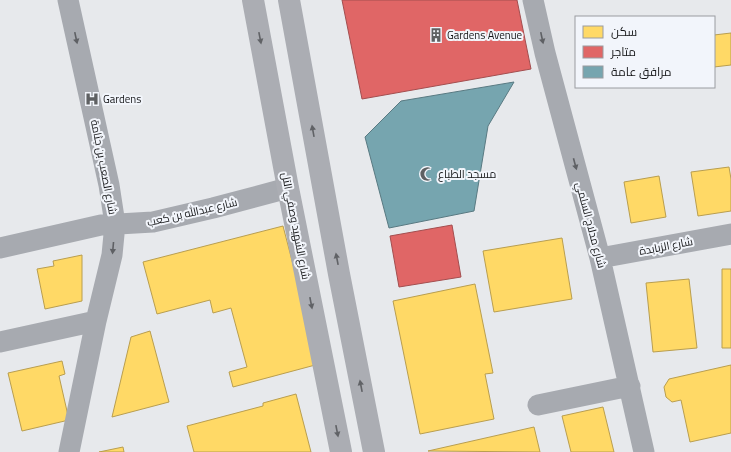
<svg xmlns="http://www.w3.org/2000/svg" width="731" height="452" font-family="'Titillium Web',Cairo,sans-serif">
  <style>
    .homes { fill: #ffd966; stroke: #b99e4f }
    .shops { fill: #e06666; stroke: #a34e4f }
    .public { fill: #76a5af; stroke: #597a82 }
    .lines { fill: none; stroke-linecap: round; stroke-linejoin: round }
    .minor { stroke: #a7aab0; stroke-width: 21 }
    .major { stroke: #abadb3; stroke-width: 22 }
    .oneway { fill: #5e6064 }
    .oneway2 { fill: #606266 }
    .labels { text-anchor: middle; stroke-width: 4; stroke-linejoin: round; paint-order: stroke }
    .poi-label { font-size: 11px; fill: #151618; stroke: #f2f5fb; text-anchor: start }
    .street-label { font-size: 11px; fill: #151618; stroke: #f2f5fb }
  </style>
  <rect width="100%" height="100%" fill="#e7e9ec"/>
  <!-- homes -->
  <path class="homes" d="M 731,33 L 731,65 L 714,67 L 714,35 Z
    M 729,167 L 731,179 L 731,211 L 698,216 L 691,172 Z
    M 659,176 L 666,217 L 631,223 L 624,182 Z
    M 283,226 L 319,364 L 233,387 L 229,372 L 247,367 L 231,308 L 213,313 L 210,300 L 157,314 L 143,262 Z
    M 562,238 L 572,299 L 494,312 L 483,251 Z
    M 82,255 L 82,301 L 45,309 L 37,269 L 54,266 L 53,261 Z
    M 722,269 L 731,269 L 731,348 L 722,348 Z
    M 689,279 L 697,348 L 653,352 L 646,283 Z
    M 475,284 L 493,373 L 485,374 L 494,419 L 420,434 L 393,301 Z
    M 150,331 L 169,402 L 112,417 L 131,337 Z
    M 62,361 L 65,374 L 59,376 L 69,420 L 22,431 L 8,373 Z
    M 731,365 L 731,433 L 690,442 L 681,400 L 672,402 L 666,397 L 664,387 L 669,379 Z
    M 296,394 L 311,452 L 194,452 L 187,426 L 263,406 L 263,403 Z
    M 603,407 L 614,452 L 571,452 L 562,416 Z
    M 534,427 L 540,452 L 428,451 Z
    M 123,447 L 124,452 L 99,452 Z"/>
  <!-- shops -->
  <path class="shops" d="M 342,0 L 517,0 L 531,69 L 362,99 Z
    M 452,225 L 461,277 L 399,287 L 390,236 Z"/>
  <!-- public -->
  <path class="public" d="M 514,82 L 488,126 L 474,211 L 389,228 L 365,137 L 401,101 Z"/>
  <g class="lines">
    <!-- minor -->
    <path class="minor" d="M 68,0 L 109,185 L 115,224 L 112,255 L 96,321 L 69,452
      M 533,0 L 545,53 L 600,258 L 644,452
      M 0,248 L 101,225 L 153,222 L 213,208 L 288,188
      M 600,258 L 731,234
      M 0,342 L 96,321
      M 538,405 L 630,386"/>
    <!-- major -->
    <path class="major" d="M 253,0 L 288,188 L 341,452
      M 289,0 L 339,274 L 374,452"/>
  </g>
  <!-- one-way arrows -->
  <defs><path id="oneway-solid" d="M-6-.8H1V-3.2L6.5 0L1 3.2V.8H-6Z"/></defs>
  <g class="oneway">
    <use href="#oneway-solid" transform="translate(76 38) rotate(78)"/>
    <use href="#oneway-solid" transform="translate(542 38) rotate(78)"/>
    <use href="#oneway-solid" transform="translate(575 164) rotate(75)"/>
    <use href="#oneway-solid" transform="translate(113 248) rotate(95)"/>
  </g>
  <g class="oneway2">
    <use href="#oneway-solid" transform="translate(260 38) rotate(79)"/>
    <use href="#oneway-solid" transform="translate(313 131) rotate(-100)"/>
    <use href="#oneway-solid" transform="translate(337 259) rotate(-101)"/>
    <use href="#oneway-solid" transform="translate(311 303) rotate(79)"/>
    <use href="#oneway-solid" transform="translate(361 386) rotate(-101)"/>
    <use href="#oneway-solid" transform="translate(337 431) rotate(79)"/>
  </g>
  <!-- icons -->
  <defs>
    <symbol id="building-bare" viewBox="-9 -9 18 18"><path d="M-4-6H4V6H1V3H-1V6H-4ZM-2.5-4.3h1.7v1.8h-1.7ZM.8-4.3h1.7v1.8H.8ZM-2.5-1h1.7V.8h-1.7ZM.8-1h1.7V.8H.8Z" fill="#5e6062" stroke="#f2f5fb" stroke-width="2.5" paint-order="stroke"/></symbol>
    <symbol id="hospital-bare" viewBox="-9 -9 18 18"><path d="M-5-5h3v3.5h4V-5h3V5h-3V1.5h-4V5h-3Z" fill="#5e6062" stroke="#f2f5fb" stroke-width="2.5" paint-order="stroke"/></symbol>
    <symbol id="mosque-bare" viewBox="-9 -9 18 18"><path d="M3.5-4.9A6 6 0 1 0 3.5 4.9A5 5 0 1 1 3.5-4.9Z" fill="#5e6062" stroke="#f2f5fb" stroke-width="2.5" paint-order="stroke"/></symbol>
  </defs>
  <g fill-rule="evenodd">
    <use href="#building-bare" x="426" y="25" width="20" height="20"/>
    <use href="#hospital-bare" x="82" y="89" width="20" height="20"/>
    <use href="#mosque-bare" x="417" y="164" width="20" height="20"/>
  </g>
  <g class="labels">
    <!-- poi labels -->
    <g class="poi-label">
      <text x="447" y="39">Gardens Avenue</text>
      <text x="103" y="103">Gardens</text>
      <text x="438" y="178">مسجد الطباع</text>
    </g>
    <!-- street labels -->
    <g class="street-label">
      <text transform="translate(104 167) rotate(79)" y="4">شارع الصعب بن جثامة</text>
      <text transform="translate(192 212) rotate(-13)" y="4">شارع عبدالله بن كعب</text>
      <text transform="translate(591 225) rotate(75)" y="4">شارع مدلاج السلمي</text>
      <text transform="translate(296 226) rotate(79)" y="4">شارع الشهيد وصفي التل</text>
      <text transform="translate(666 246) rotate(-11)" y="4">شارع الزبابدة</text>
    </g>
  </g>
  <!-- legend -->
  <rect x="575" y="16" width="140" height="72" fill="#f2f5fb" stroke="#9a9ca0"/>
  <rect x="583" y="26" width="20" height="12" fill="#ffd966" stroke="#9a9ca0"/>
  <text x="611" y="36" font-size="12" fill="#151618">سكن</text>
  <rect x="583" y="46" width="20" height="12" fill="#e06666" stroke="#9a9ca0"/>
  <text x="611" y="56" font-size="12" fill="#151618">متاجر</text>
  <rect x="583" y="66" width="20" height="12" fill="#76a5af" stroke="#9a9ca0"/>
  <text x="611" y="76" font-size="12" fill="#151618">مرافق عامة</text>
</svg>
